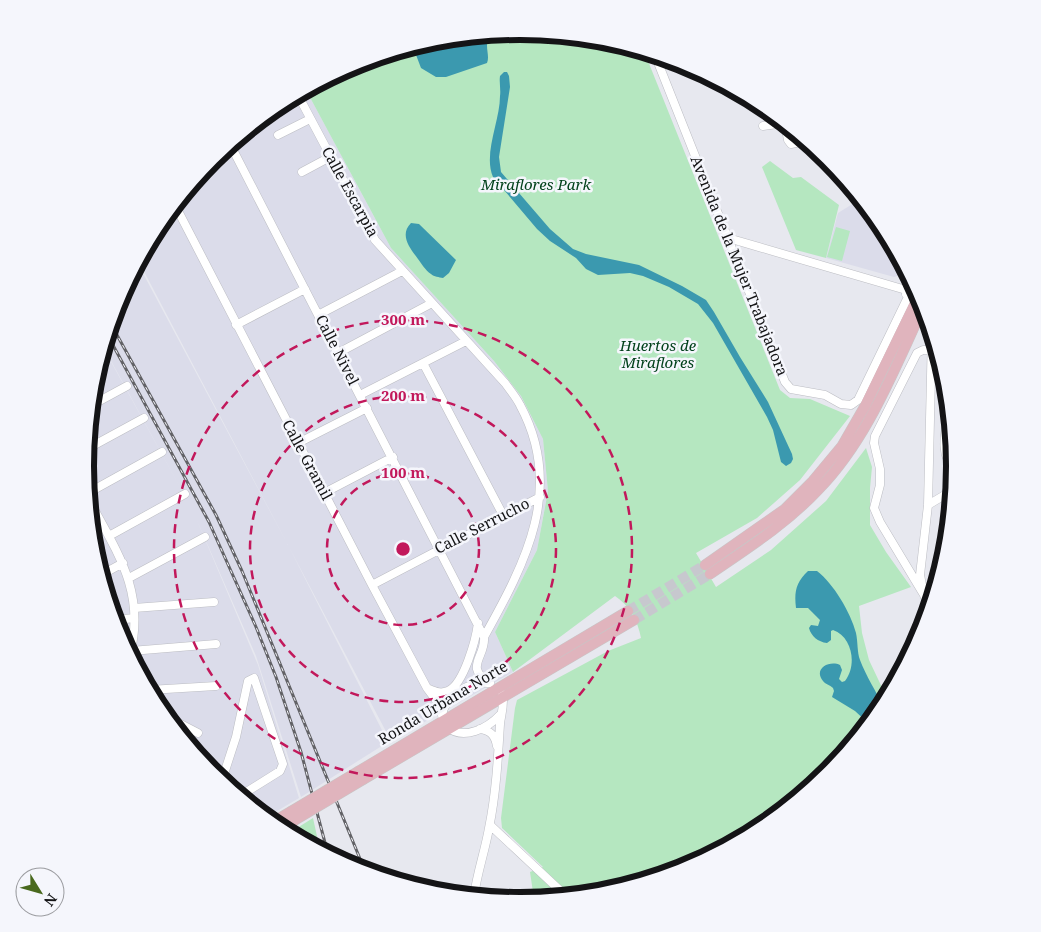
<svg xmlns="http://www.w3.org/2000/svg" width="1041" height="932" font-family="'Noto Serif',serif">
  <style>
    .built { fill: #dbdcea }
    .green { fill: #b5e7c0 }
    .water { fill: #3b99af }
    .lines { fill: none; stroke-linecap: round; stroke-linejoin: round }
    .major-tunnel { stroke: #c7c8ce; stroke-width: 10; stroke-dasharray: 10 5; stroke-linecap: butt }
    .minor-casing { stroke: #bcbdc3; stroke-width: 9 }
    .major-casing { stroke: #c7c7c7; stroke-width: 11 }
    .minor { stroke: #fff; stroke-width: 8 }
    .major { stroke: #e0b4bd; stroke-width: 10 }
    .rail-casing { stroke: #626266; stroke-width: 3 }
    .rail { stroke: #f5f6fc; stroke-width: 1; stroke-dasharray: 4; stroke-linecap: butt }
    .major-bridge-casing { stroke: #c7c7c7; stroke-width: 11; stroke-linecap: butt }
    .major-bridge { stroke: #e0b4bd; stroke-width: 10 }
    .ring { fill: none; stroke: #c2185b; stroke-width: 2.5; stroke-dasharray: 9 6 }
    .labels { text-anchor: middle; stroke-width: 5; stroke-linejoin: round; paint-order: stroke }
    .park-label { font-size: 15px; font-style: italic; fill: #03421c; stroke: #f5f6fc }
    .street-label { font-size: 15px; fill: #141416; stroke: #f5f6fc }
    .rim { fill: none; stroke: #141416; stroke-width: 6 }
    .centre { fill: #c2185b; stroke: #f5f6fc; stroke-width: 2.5 }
    .ring-label { font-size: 15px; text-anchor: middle; font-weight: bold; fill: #c2185b; stroke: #f5f6fc; stroke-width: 5; stroke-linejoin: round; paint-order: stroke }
  </style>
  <rect width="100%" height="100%" fill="#e7e8ef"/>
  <!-- built -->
  <path class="built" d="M 306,90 L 391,248 L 494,361 L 521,396 L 543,439 L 548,490 L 537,550 L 495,632 L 513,672 L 391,741 L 289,547 L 388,742 L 301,797 L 256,656 L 196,518 L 258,665 L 299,798 L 267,817 L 213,773 L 159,707 L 119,632 L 94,551 L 86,466 L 94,381 L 104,349 L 181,489 L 104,348 L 119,299 L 138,264 L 288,545 L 139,262 L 159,224 L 213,158 L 279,104 Z
    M 863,201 L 882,225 L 904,266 L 900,275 L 894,277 L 826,258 L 838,213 L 854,203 Z"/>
  <!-- green -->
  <path class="green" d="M 521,31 L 606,40 L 644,51 L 780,390 L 790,398 L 810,399 L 850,416 L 800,480 L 757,518 L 696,553 L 716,587 L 771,550 L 826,501 L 866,448 L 872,467 L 870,488 L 870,525 L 886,552 L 911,587 L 859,606 L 862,633 L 869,660 L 887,698 L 882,708 L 828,774 L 762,828 L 687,868 L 605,892 L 534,899 L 530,872 L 543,867 L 502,828 L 501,818 L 515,708 L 517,700 L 608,651 L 641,638 C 638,621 629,605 615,596 L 513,672 L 495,632 L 537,550 L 548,491 L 543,439 L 521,396 L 494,361 L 391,248 L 306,90 L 354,64 L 436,40 Z
    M 770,161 L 793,178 L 801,177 L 839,205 L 826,258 L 796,250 L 762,167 Z
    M 836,227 L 850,231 L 842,261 L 827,257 Z
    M 313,818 L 320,850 L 289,833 Z"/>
  <!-- water -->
  <path class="water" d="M 485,35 L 488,39 C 485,48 490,56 487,63 L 446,77 L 436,77 L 421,68 L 413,47 L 436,40 Z
    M 504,72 L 507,72 L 509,76 L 510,87 L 499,157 L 501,172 L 550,229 L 573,249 L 586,254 L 639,265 L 682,286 L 706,300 L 714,312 L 740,357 L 768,402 L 792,454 L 793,459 L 791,463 L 786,466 L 781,462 L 773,430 L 767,417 L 713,323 L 698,304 L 669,287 L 643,276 L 630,273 L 598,275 L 586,269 L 576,258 L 550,241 L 537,229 L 493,177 C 483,154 500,121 500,96 C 501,89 499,83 500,76 Z
    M 411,223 L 419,224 L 456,260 L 449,273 L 443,278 C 439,277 434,277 431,274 C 425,270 422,264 418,259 C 410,248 399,235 411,223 Z
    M 808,571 L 817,571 C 833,583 851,613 856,633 C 858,642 857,652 860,660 C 866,676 876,691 883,706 L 869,724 L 855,711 L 832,697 L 834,691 L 833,688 C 830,685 825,684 823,681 C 813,669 829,660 840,665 L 842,670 L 839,679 L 842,682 L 845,681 C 857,666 853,637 833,630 L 831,631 L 831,640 L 827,643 C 818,642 811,636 809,628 L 811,625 L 818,626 L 820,620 L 808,608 L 796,608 C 794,592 796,582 808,571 Z"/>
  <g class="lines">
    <!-- major-tunnel -->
    <path class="major-tunnel" d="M 628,611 L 705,565
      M 634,620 L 710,574"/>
    <defs>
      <path id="minor" d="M 655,55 L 785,382 L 791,389 L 825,395 L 841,404 L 851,405 L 858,400 L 907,299
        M 658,61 L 670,59
        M 298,95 L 375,240 L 505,383 C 510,390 516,397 520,405 C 565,488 526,562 484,637 C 486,657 463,667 490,683
        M 785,124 L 788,140 L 791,144 L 806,141
        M 763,126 L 784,123
        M 278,135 L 310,119
        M 230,144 L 484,637
        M 302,172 L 330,157
        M 175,205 L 372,585 L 427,688 L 439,704 L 442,714
        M 728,238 L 906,290
        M 906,294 L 910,276
        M 318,315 L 402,271
        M 236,325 L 305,289
        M 103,352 L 106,350
        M 338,353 L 432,303
        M 423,363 L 503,515
        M 360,395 L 466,341
        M 92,405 L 127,386
        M 949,407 C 947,426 937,455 955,469
        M 298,443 L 367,408
        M 87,449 L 144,418
        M 951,491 L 954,479 L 953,467
        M 88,493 L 162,452
        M 324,493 L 393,457
        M 89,500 C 117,552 146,592 130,654
        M 928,505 L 953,490
        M 109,536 L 185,494
        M 101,575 L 123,563
        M 129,578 L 205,537
        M 372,585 L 540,497
        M 924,595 L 880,522 L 874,508 L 880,485 L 880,469 L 874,443 L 875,436 L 917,353 L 923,350 L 932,350
        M 134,608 L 214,602
        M 929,608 L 924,595 L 920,575 L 928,505 L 932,333
        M 116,623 L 125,619 L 134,618
        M 131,651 L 216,644
        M 429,689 C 436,692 441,694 448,691 C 464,684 476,639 478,623
        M 149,690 L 216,686
        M 442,715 C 445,696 470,681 488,683
        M 167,717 L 198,733
        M 447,727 C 464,741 488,728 501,714
        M 480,729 C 490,730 495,735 497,746
        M 222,780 L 236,737 L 248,681 L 254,678 L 283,764 L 280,771 L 240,796
        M 490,825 L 566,896
        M 474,896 C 477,873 485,851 489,828 C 496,794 498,758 500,724 C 501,714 505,704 502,694"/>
      <path id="major" d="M 705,565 L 785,509 L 812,482 L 842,446 L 865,406 L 919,295
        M 710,574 C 748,548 786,524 818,490 C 868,439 894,369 924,306
        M 359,771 L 628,611
        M 364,779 L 634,620
        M 273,822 L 290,812
        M 281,829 L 295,820"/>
    </defs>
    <!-- minor casing -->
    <use href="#minor" class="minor-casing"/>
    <!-- major casing -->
    <use href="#major" class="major-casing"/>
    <!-- minor -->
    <use href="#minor" class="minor"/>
    <!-- major -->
    <use href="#major" class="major"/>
    <defs>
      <path id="rail" d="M 111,324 L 216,515 L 242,571 L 365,871
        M 108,336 L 209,522 L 256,627 L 276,677 L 301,752 L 328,854"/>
    </defs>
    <!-- rail casing -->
    <use href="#rail" class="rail-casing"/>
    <!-- rail -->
    <use href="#rail" class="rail"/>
    <defs>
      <path id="major-bridge" d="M 290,812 L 359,771
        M 295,820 L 364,779"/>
    </defs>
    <!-- major-bridge casing -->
    <use href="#major-bridge" class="major-bridge-casing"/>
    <!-- major-bridge -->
    <use href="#major-bridge" class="major-bridge"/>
  </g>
  <!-- distance rings -->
  <g class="ring">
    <circle cx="403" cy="549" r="76"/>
    <circle cx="403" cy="549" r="153"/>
    <circle cx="403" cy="549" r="229"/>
  </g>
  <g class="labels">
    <!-- park labels -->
    <g class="park-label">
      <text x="536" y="190">Miraflores Park</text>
      <text x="658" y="351">Huertos de<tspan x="658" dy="17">Miraflores</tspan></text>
    </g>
    <!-- street labels -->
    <g class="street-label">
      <text transform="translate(350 192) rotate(61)" y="5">Calle Escarpia</text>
      <text transform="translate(739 266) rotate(68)" y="5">Avenida de la Mujer Trabajadora</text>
      <text transform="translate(337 350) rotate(63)" y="5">Calle Nivel</text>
      <text transform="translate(307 460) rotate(62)" y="5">Calle Gramil</text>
      <text transform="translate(482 526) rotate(-27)" y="5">Calle Serrucho</text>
      <text transform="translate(443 703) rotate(-31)" y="5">Ronda Urbana Norte</text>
    </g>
  </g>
  <!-- crop -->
  <path d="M0 0H1041V932H0ZM94 466a426 426 0 1 1 852 0a426 426 0 1 1-852 0Z" fill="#f5f6fc" fill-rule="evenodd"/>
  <path class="rim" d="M94 466a426 426 0 1 1 852 0a426 426 0 1 1-852 0Z"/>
  <circle cx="403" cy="549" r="8" class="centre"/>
  <g class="ring-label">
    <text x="403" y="325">300 m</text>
    <text x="403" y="401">200 m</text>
    <text x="403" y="478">100 m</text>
  </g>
  <!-- north arrow -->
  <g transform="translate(40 892) rotate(127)"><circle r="24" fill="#f5f6fc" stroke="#9b9ca0"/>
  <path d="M0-4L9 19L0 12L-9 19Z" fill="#49691e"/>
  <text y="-8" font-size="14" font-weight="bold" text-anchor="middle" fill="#141416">N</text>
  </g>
</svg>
